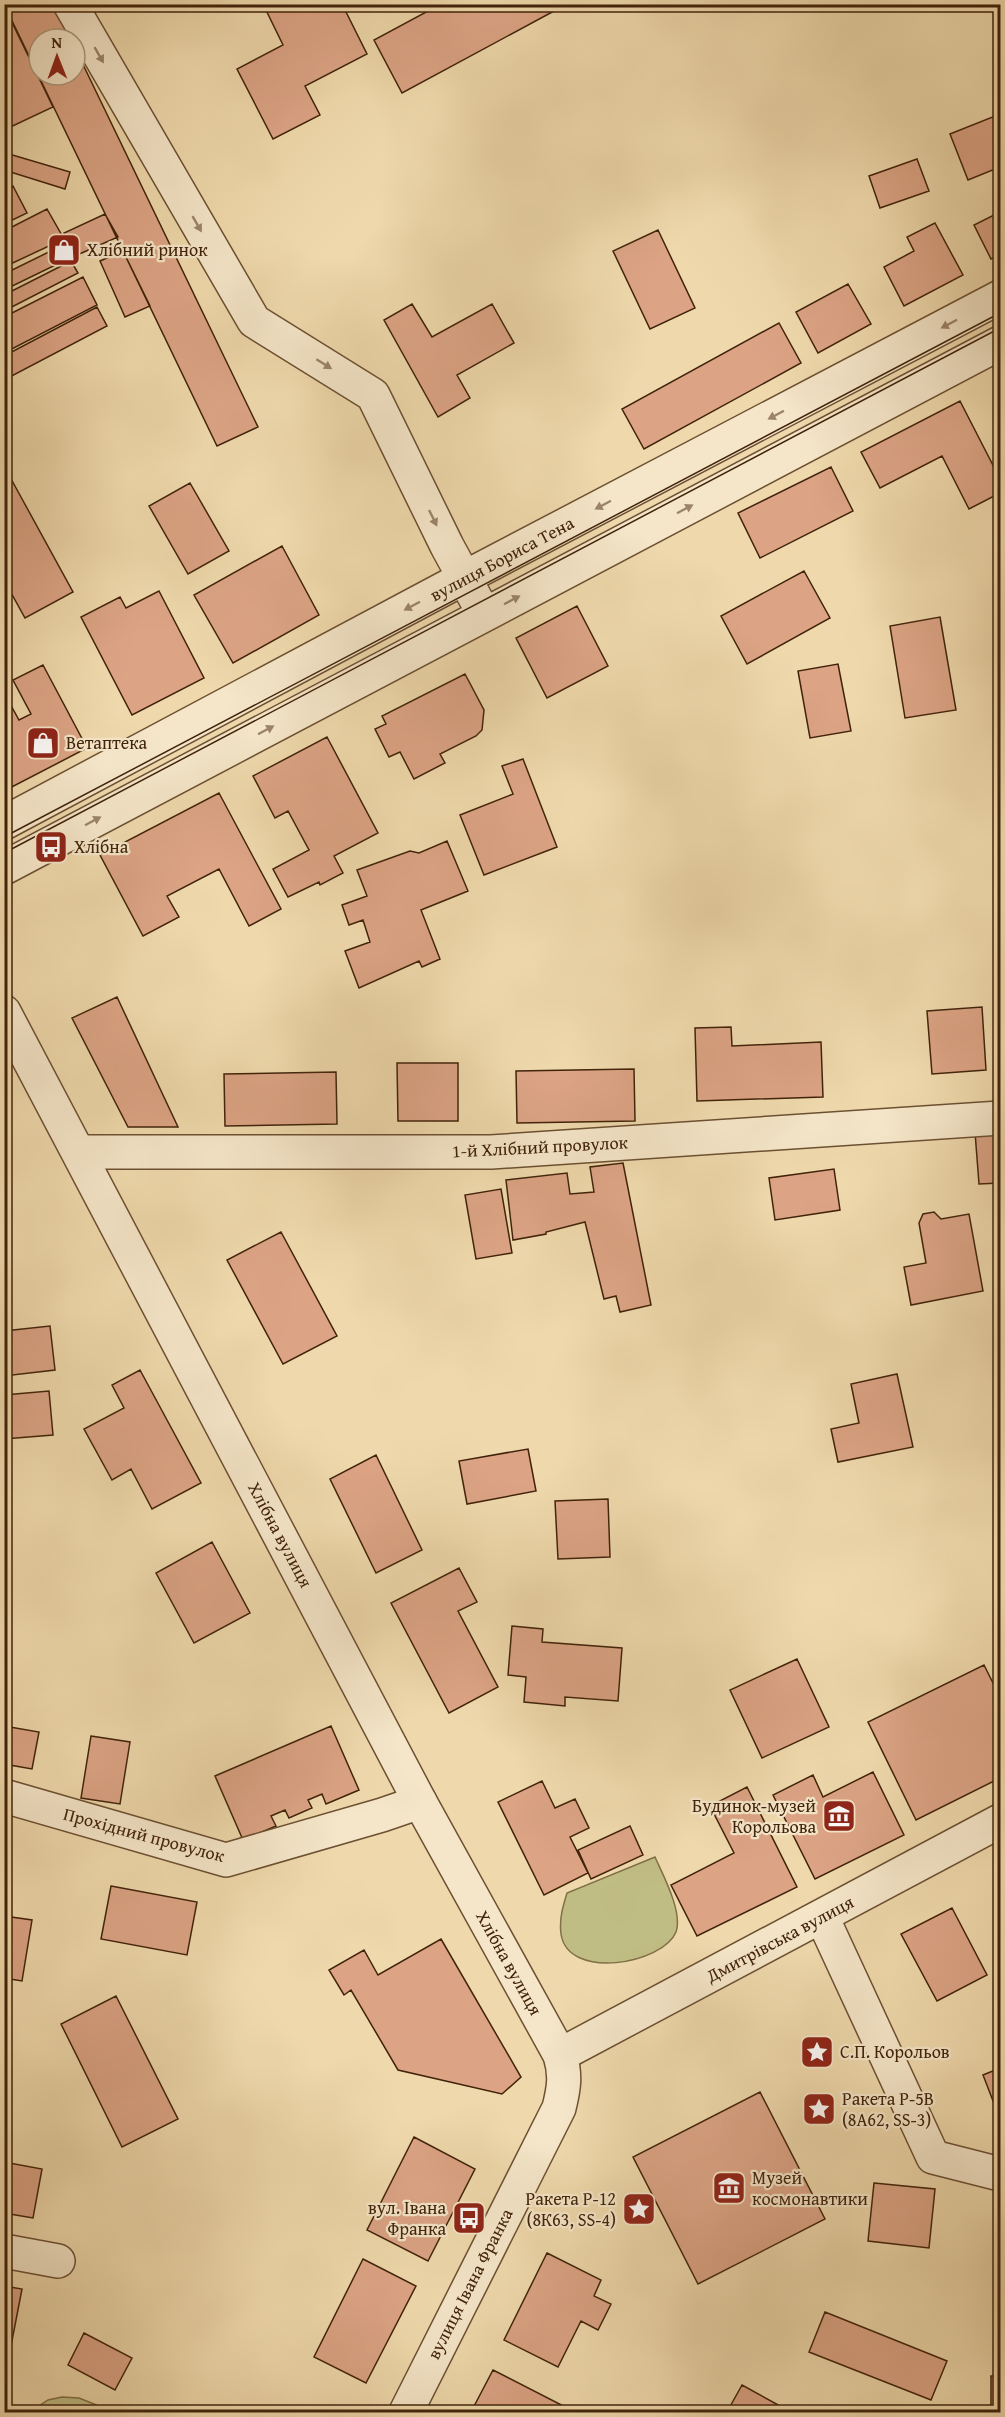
<svg xmlns="http://www.w3.org/2000/svg" width="1005" height="2417" font-family="'Gentium Book Plus',serif">
  <style>
    .green { fill: #c0bd84; stroke: #807047; stroke-width: 1.5 }
    .building { fill: #dca485; stroke: #41230a; stroke-width: 1.5 }
    .lines { fill: none; stroke-linecap: round; stroke-linejoin: round }
    .minor-casing { stroke: #6c5032; stroke-width: 36 }
    .tertiary-casing { stroke: #6c5032; stroke-width: 36 }
    .minor { stroke: #f5e6c9; stroke-width: 33 }
    .tertiary { stroke: #f5e6c9; stroke-width: 33 }
    .tram { stroke: #41230a; stroke-width: 1.5 }
    .oneway { fill: #9b846a }
    .labels { text-anchor: middle; stroke-width: 4.5; stroke-linejoin: round; paint-order: stroke }
    .poi-label { font-size: 18px; fill: #41230a; stroke: #f5e6c9; text-anchor: start }
    .street-label { font-size: 18px; fill: #41230a; stroke: #f5e6c9 }
  </style>
  <rect width="100%" height="100%" fill="#efd9ac"/>
  <filter id="stains"><feTurbulence type="fractalNoise" baseFrequency=".00333" numOctaves="4"/><feColorMatrix values="0 0 0 0 .2 0 0 0 0 .09 0 0 0 0 .02 0 0 0 .5 -.17"/></filter>
  <radialGradient id="worn" r=".72"><stop offset=".6" stop-color="#630" stop-opacity="0"/><stop offset="1" stop-color="#630" stop-opacity=".3"/></radialGradient>
  <!-- green -->
  <path class="green" d="M 655,1857 C 663,1875 683,1912 676,1932 C 663,1964 568,1981 561,1934 C 559,1919 563,1906 567,1893 Z
    M 62,2397 L 79,2398 L 114,2412 L 30,2412 L 48,2400 Z"/>
  <!-- building -->
  <path class="building" d="M 4,4 L 54,4 L 71,39 L 39,39 L 39,75 L 75,75 L 75,48 L 258,427 L 217,446 Z
    M 263,4 L 342,4 L 367,54 L 305,86 L 320,115 L 273,139 L 237,69 L 283,45 Z
    M 441,4 L 567,4 L 402,93 L 374,40 Z
    M 4,6 L 53,107 L 4,130 Z
    M 1000,114 L 1000,167 L 968,180 L 950,134 Z
    M 9,154 L 70,172 L 65,189 L 4,170 Z
    M 917,159 L 929,191 L 880,208 L 869,176 Z
    M 13,186 L 27,213 L 4,224 L 4,190 Z
    M 47,209 L 64,239 L 4,267 L 4,231 Z
    M 1000,212 L 1000,255 L 991,259 L 974,225 Z
    M 105,214 L 118,237 L 75,256 L 64,233 Z
    M 935,223 L 963,275 L 904,306 L 884,267 L 914,251 L 907,237 Z
    M 658,230 L 695,308 L 650,329 L 613,251 Z
    M 63,245 L 70,258 L 4,290 L 4,274 Z
    M 123,251 L 150,306 L 125,317 L 100,261 Z
    M 71,261 L 78,273 L 4,311 L 4,295 Z
    M 83,277 L 97,305 L 4,353 L 4,317 Z
    M 848,284 L 871,324 L 818,353 L 796,312 Z
    M 412,304 L 432,337 L 492,304 L 514,343 L 457,375 L 470,398 L 438,417 L 384,320 Z
    M 97,307 L 107,326 L 4,380 L 4,356 Z
    M 779,323 L 801,363 L 644,449 L 622,409 Z
    M 960,401 L 1000,479 L 1000,493 L 969,509 L 942,456 L 880,488 L 861,452 Z
    M 4,466 L 73,592 L 25,618 L 4,580 Z
    M 831,467 L 853,511 L 760,558 L 738,513 Z
    M 190,483 L 229,551 L 188,574 L 149,506 Z
    M 282,546 L 319,615 L 233,663 L 194,595 Z
    M 999,549 L 1000,549 L 1000,626 L 999,626 Z
    M 804,571 L 830,618 L 747,664 L 721,616 Z
    M 159,591 L 204,678 L 132,715 L 81,617 L 120,597 L 126,608 Z
    M 577,606 L 608,666 L 547,698 L 516,638 Z
    M 940,617 L 956,710 L 905,718 L 890,626 Z
    M 838,664 L 851,731 L 810,738 L 798,671 Z
    M 43,665 L 87,748 L 4,791 L 4,693 L 19,720 L 31,714 L 13,680 Z
    M 465,674 L 484,710 L 482,730 L 476,736 L 440,754 L 445,763 L 414,779 L 400,752 L 389,757 L 375,729 L 386,724 L 382,716 Z
    M 327,737 L 378,833 L 334,856 L 343,873 L 320,885 L 319,882 L 288,897 L 273,869 L 309,850 L 288,811 L 275,818 L 253,776 Z
    M 523,759 L 557,847 L 484,875 L 460,815 L 513,794 L 502,766 Z
    M 219,793 L 281,909 L 249,926 L 219,869 L 167,896 L 179,917 L 143,936 L 100,855 Z
    M 447,841 L 468,891 L 421,910 L 440,959 L 422,967 L 419,961 L 359,988 L 345,951 L 370,942 L 363,920 L 349,925 L 342,905 L 367,896 L 357,870 L 410,851 L 419,853 Z
    M 117,997 L 178,1127 L 128,1127 L 72,1018 Z
    M 982,1007 L 986,1070 L 932,1074 L 927,1011 Z
    M 731,1027 L 732,1046 L 821,1042 L 823,1097 L 697,1101 L 695,1028 Z
    M 397,1063 L 458,1063 L 458,1121 L 398,1121 Z
    M 634,1069 L 635,1121 L 517,1123 L 516,1071 Z
    M 336,1072 L 337,1124 L 225,1126 L 224,1074 Z
    M 1000,1131 L 1000,1183 L 979,1184 L 975,1132 Z
    M 623,1163 L 651,1305 L 620,1312 L 616,1296 L 604,1299 L 585,1222 L 546,1232 L 546,1234 L 513,1240 L 506,1180 L 567,1173 L 570,1194 L 594,1192 L 590,1167 Z
    M 834,1169 L 840,1210 L 775,1220 L 769,1178 Z
    M 501,1189 L 512,1253 L 476,1259 L 465,1195 Z
    M 934,1212 L 941,1219 L 969,1214 L 983,1291 L 911,1305 L 904,1267 L 926,1263 L 919,1223 L 923,1214 Z
    M 281,1232 L 337,1336 L 283,1364 L 227,1260 Z
    M 50,1326 L 55,1370 L 4,1376 L 4,1331 Z
    M 140,1370 L 201,1483 L 152,1509 L 131,1469 L 112,1480 L 84,1429 L 124,1408 L 112,1385 Z
    M 897,1374 L 913,1447 L 838,1462 L 831,1429 L 859,1423 L 851,1384 Z
    M 49,1391 L 53,1435 L 4,1439 L 4,1395 Z
    M 528,1449 L 536,1491 L 467,1504 L 459,1461 Z
    M 376,1455 L 422,1550 L 376,1573 L 330,1479 Z
    M 608,1499 L 610,1557 L 558,1559 L 555,1501 Z
    M 212,1542 L 250,1613 L 194,1643 L 156,1573 Z
    M 459,1568 L 477,1602 L 458,1611 L 498,1687 L 449,1713 L 391,1603 Z
    M 512,1626 L 543,1629 L 542,1642 L 622,1648 L 618,1701 L 565,1697 L 565,1706 L 524,1702 L 526,1677 L 508,1675 Z
    M 797,1659 L 829,1727 L 762,1758 L 730,1690 Z
    M 984,1665 L 1000,1697 L 1000,1778 L 916,1820 L 868,1722 Z
    M 4,1726 L 39,1732 L 32,1769 L 4,1764 Z
    M 331,1726 L 359,1790 L 326,1804 L 322,1794 L 308,1800 L 312,1808 L 289,1818 L 285,1810 L 271,1816 L 276,1826 L 243,1840 L 215,1776 Z
    M 91,1736 L 130,1742 L 120,1804 L 81,1798 Z
    M 873,1772 L 904,1835 L 815,1879 L 773,1795 L 813,1775 L 823,1797 Z
    M 542,1781 L 555,1808 L 575,1799 L 589,1828 L 570,1837 L 588,1873 L 544,1895 L 498,1802 Z
    M 747,1787 L 797,1887 L 697,1936 L 671,1885 L 734,1853 L 710,1806 Z
    M 630,1826 L 643,1855 L 591,1879 L 578,1850 Z
    M 111,1886 L 197,1902 L 187,1955 L 101,1939 Z
    M 952,1908 L 987,1975 L 937,2001 L 901,1934 Z
    M 4,1916 L 32,1920 L 22,1981 L 4,1978 Z
    M 441,1939 L 521,2077 L 502,2094 L 398,2070 L 351,1990 L 344,1995 L 329,1970 L 364,1950 L 378,1975 Z
    M 116,1996 L 178,2119 L 122,2147 L 61,2024 Z
    M 1000,2068 L 1000,2119 L 983,2075 Z
    M 760,2092 L 825,2219 L 698,2284 L 633,2157 Z
    M 414,2137 L 475,2169 L 428,2261 L 367,2230 Z
    M 4,2162 L 42,2169 L 33,2218 L 4,2213 Z
    M 874,2183 L 935,2189 L 929,2248 L 868,2241 Z
    M 1000,2229 L 1000,2255 L 997,2254 Z
    M 547,2253 L 601,2280 L 594,2296 L 611,2304 L 598,2330 L 581,2321 L 558,2367 L 504,2340 Z
    M 363,2259 L 416,2286 L 366,2383 L 314,2357 Z
    M 4,2286 L 22,2289 L 4,2382 Z
    M 825,2312 L 947,2361 L 931,2400 L 809,2352 Z
    M 84,2333 L 132,2358 L 115,2390 L 68,2365 Z
    M 493,2370 L 575,2412 L 471,2412 Z
    M 991,2376 L 1000,2376 L 1000,2412 L 991,2412 Z
    M 742,2385 L 791,2412 L 727,2412 Z"/>
  <g class="lines">
    <defs>
      <path id="minor" d="M 70,4 L 254,321 L 373,395 L 447,546 L 484,614
        M 79,1152 L 491,1152 L 1000,1118
        M 4,1796 L 226,1860 L 382,1815 L 420,1802
        M 822,1917 L 933,2157 L 1000,2174
        M 560,2055 L 1000,1821
        M 4,2251 L 58,2261"/>
      <path id="tertiary" d="M 4,823 L 464,578 L 1000,297
        M 4,868 L 1000,343
        M 4,1012 L 420,1802 L 560,2055 C 566,2075 564,2088 559,2108 L 406,2412"/>
    </defs>
    <!-- minor casing -->
    <use href="#minor" class="minor-casing"/>
    <!-- tertiary casing -->
    <use href="#tertiary" class="tertiary-casing"/>
    <!-- minor -->
    <use href="#minor" class="minor"/>
    <!-- tertiary -->
    <use href="#tertiary" class="tertiary"/>
    <!-- tram -->
    <path class="tram" d="M 4,837 L 1000,313
      M 4,853 L 1000,328"/>
  </g>
  <!-- one-way arrows -->
  <defs><path id="oneway-solid" d="M-6-.8H1V-3.2L6.5 0L1 3.2V.8H-6Z" transform="scale(1.5)"/></defs>
  <g class="oneway">
    <use href="#oneway-solid" transform="translate(99 55) rotate(60)"/>
    <use href="#oneway-solid" transform="translate(197 224) rotate(60)"/>
    <use href="#oneway-solid" transform="translate(949 324) rotate(152)"/>
    <use href="#oneway-solid" transform="translate(324 364) rotate(32)"/>
    <use href="#oneway-solid" transform="translate(776 415) rotate(152)"/>
    <use href="#oneway-solid" transform="translate(603 505) rotate(152)"/>
    <use href="#oneway-solid" transform="translate(685 509) rotate(-28)"/>
    <use href="#oneway-solid" transform="translate(433 518) rotate(64)"/>
    <use href="#oneway-solid" transform="translate(512 600) rotate(-28)"/>
    <use href="#oneway-solid" transform="translate(412 606) rotate(152)"/>
    <use href="#oneway-solid" transform="translate(266 730) rotate(-28)"/>
    <use href="#oneway-solid" transform="translate(93 821) rotate(-28)"/>
  </g>
  <!-- icons -->
  <defs>
    <symbol id="shop-square" viewBox="-11 -11 22 22"><rect x="-9" y="-9" width="18" height="18" rx="4" fill="#8f2418" stroke="#f5e6c9"/><path d="M-5-2.5h2.3a2.7 3.5 0 0 1 5.4 0H5L5.5 6h-11ZM-1.5-2.5h3a1.5 2.3 0 0 0-3 0Z" fill="#fff"/></symbol>
    <symbol id="bus-square" viewBox="-11 -11 22 22"><rect x="-9" y="-9" width="18" height="18" rx="4" fill="#8f2418" stroke="#f5e6c9"/><path d="M-5-6H5V4H4V6H2V4H-2V6H-4V4H-5ZM-3.5-4V0h7V-4ZM-3.5 1.2v1.5H-2V1.2ZM2 1.2v1.5H3.5V1.2Z" fill="#fff"/></symbol>
    <symbol id="museum-square" viewBox="-11 -11 22 22"><rect x="-9" y="-9" width="18" height="18" rx="4" fill="#8f2418" stroke="#f5e6c9"/><path d="M0-6L6-3V-2H-6V-3ZM-5-1h2V3h-2ZM-1-1h2V3h-2ZM3-1h2V3H3ZM-6 4H6V6H-6Z" fill="#fff"/></symbol>
    <symbol id="sight-square" viewBox="-11 -11 22 22"><rect x="-9" y="-9" width="18" height="18" rx="4" fill="#8f2418" stroke="#f5e6c9"/><path d="M0-6L1.8-2.2L6-1.7L2.9 1.2L3.7 5.4L0 3.3L-3.7 5.4L-2.9 1.2L-6-1.7L-1.8-2.2Z" fill="#fff"/></symbol>
  </defs>
  <g fill-rule="evenodd">
    <use href="#shop-square" x="45" y="231" width="38" height="38"/>
    <use href="#shop-square" x="24" y="724" width="38" height="38"/>
    <use href="#bus-square" x="32" y="828" width="38" height="38"/>
    <use href="#museum-square" x="820" y="1797" width="38" height="38"/>
    <use href="#sight-square" x="798" y="2033" width="38" height="38"/>
    <use href="#sight-square" x="800" y="2090" width="38" height="38"/>
    <use href="#museum-square" x="710" y="2169" width="38" height="38"/>
    <use href="#sight-square" x="620" y="2190" width="38" height="38"/>
    <use href="#bus-square" x="450" y="2199" width="38" height="38"/>
  </g>
  <g class="labels">
    <!-- poi labels -->
    <g class="poi-label">
      <text x="87" y="256">Хлібний ринок</text>
      <text x="66" y="749">Ветаптека</text>
      <text x="74" y="853">Хлібна</text>
      <text x="816" y="1812" text-anchor="end">Будинок-музей<tspan x="816" dy="21">Корольова</tspan></text>
      <text x="840" y="2058">С.П. Корольов</text>
      <text x="842" y="2105">Ракета Р-5В<tspan x="842" dy="21">(8А62, SS-3)</tspan></text>
      <text x="752" y="2184">Музей<tspan x="752" dy="21">космонавтики</tspan></text>
      <text x="616" y="2205" text-anchor="end">Ракета Р-12<tspan x="616" dy="21">(8К63, SS-4)</tspan></text>
      <text x="446" y="2214" text-anchor="end">вул. Івана<tspan x="446" dy="21">Франка</tspan></text>
    </g>
    <!-- street labels -->
    <g class="street-label">
      <text transform="translate(502 559) rotate(-28)" y="6">вулиця Бориса Тена</text>
      <text transform="translate(540 1147) rotate(-3)" y="6">1-й Хлібний провулок</text>
      <text transform="translate(280 1535) rotate(62)" y="6">Хлібна вулиця</text>
      <text transform="translate(144 1835) rotate(15)" y="6">Прохідний провулок</text>
      <text transform="translate(780 1939) rotate(-28)" y="6">Дмитрівська вулиця</text>
      <text transform="translate(509 1963) rotate(61)" y="6">Хлібна вулиця</text>
      <text transform="translate(470 2284) rotate(-63)" y="6">вулиця Івана Франка</text>
    </g>
  </g>
  <!-- margin -->
  <rect width="1005" height="2417" fill="none" stroke="#efd9ac" stroke-width="24"/>
  <rect x="6" y="6" width="993" height="2405" fill="none" stroke="#41230a" stroke-width="3"/>
  <rect x="12" y="12" width="981" height="2393" fill="none" stroke="#41230a" stroke-width="1.5"/>
  <!-- north arrow -->
  <g transform="translate(57 57) rotate(359)"><circle r="28" fill="#f5e6c9" stroke="#ad987d" stroke-width="1.5"/>
  <path d="M0-4.5L10 22L0 15L-10 22Z" fill="#8f2418"/>
  <text y="-9" font-size="16" font-weight="bold" text-anchor="middle" fill="#41230a">N</text>
  </g>
  <rect width="100%" height="100%" filter="url(#stains)"/>
  <rect width="100%" height="100%" fill="url(#worn)"/>
</svg>
